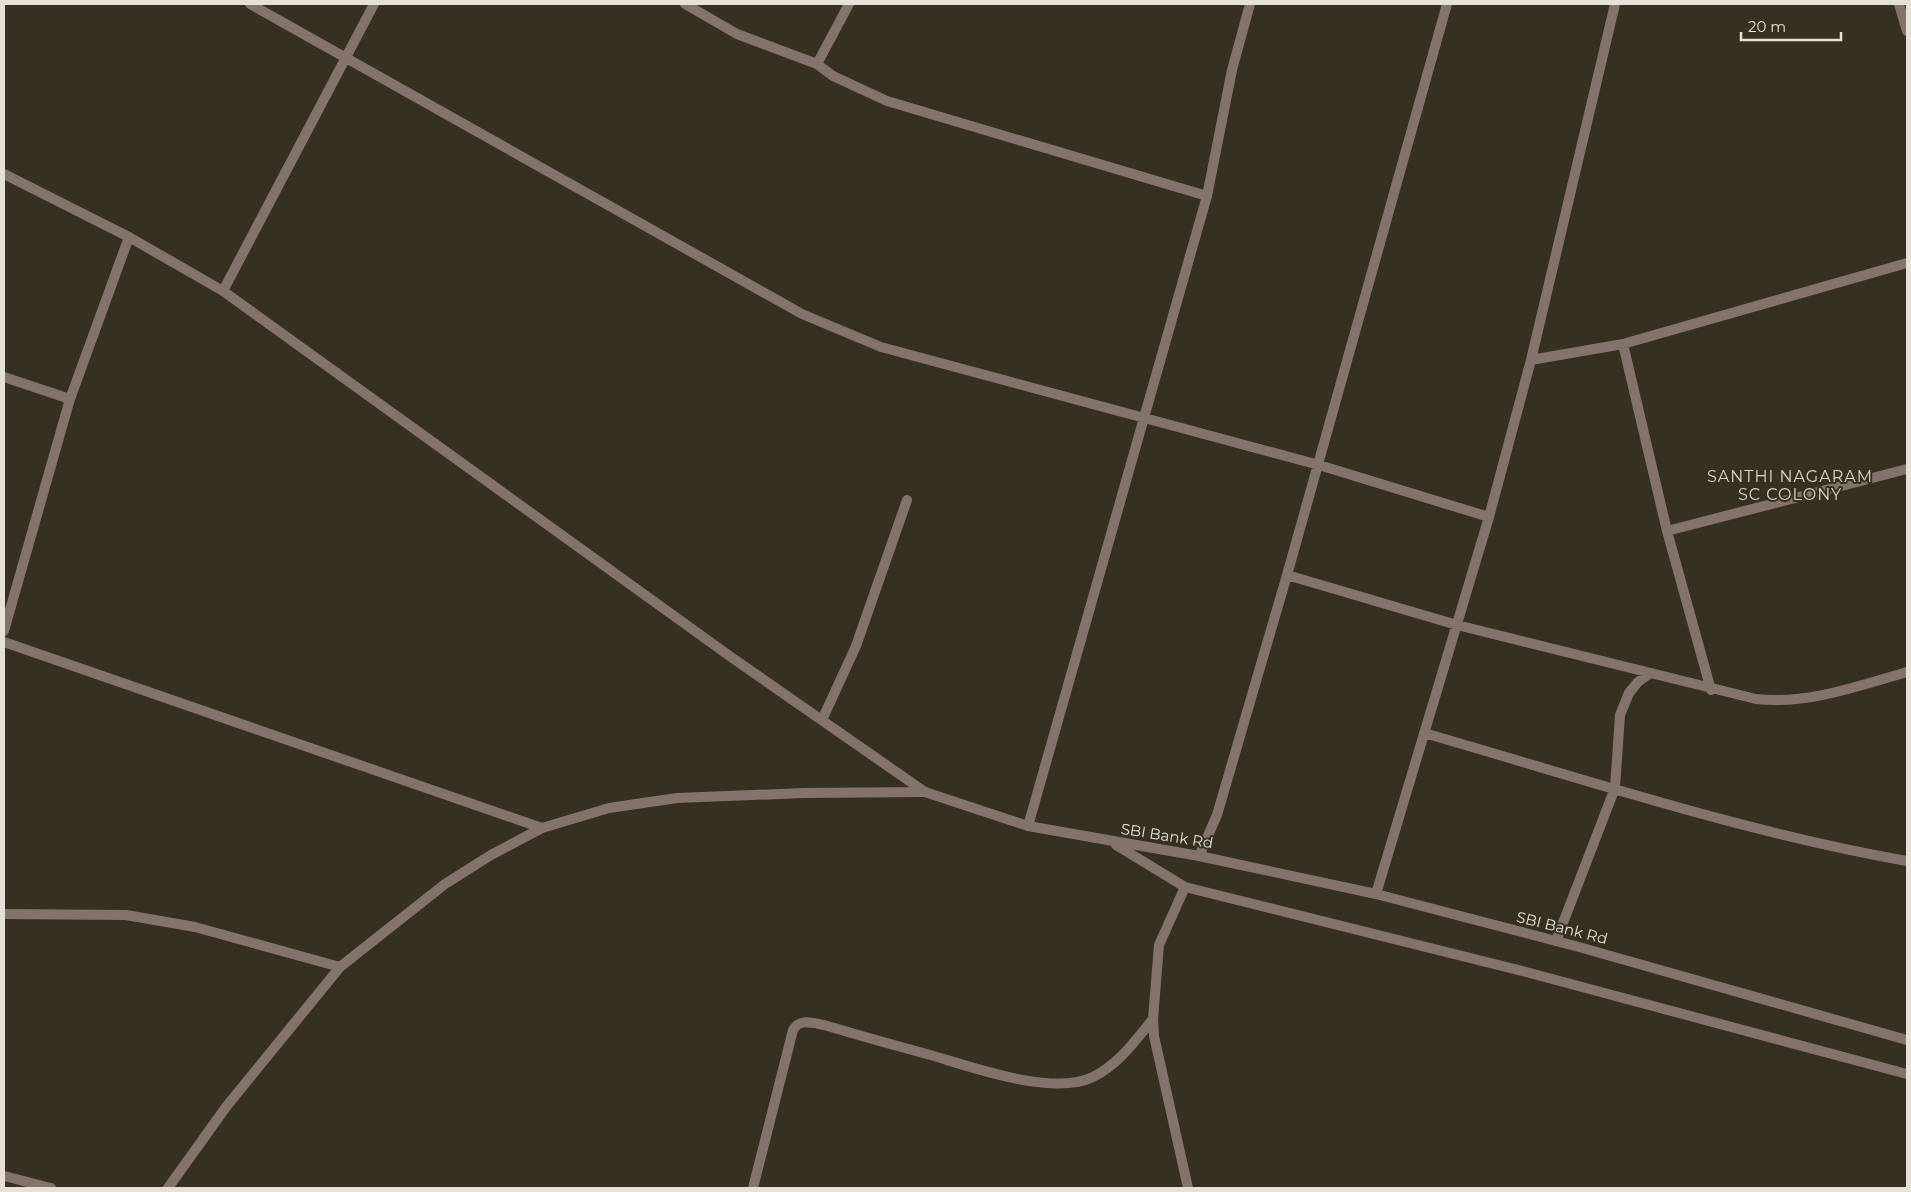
<svg xmlns="http://www.w3.org/2000/svg" width="1911" height="1192" font-family="Montserrat,sans-serif">
  <style>
    .lines { fill: none; stroke-linecap: round; stroke-linejoin: round }
    .minor { stroke: #84736b; stroke-width: 10 }
    .tertiary { stroke: #84736b; stroke-width: 10 }
    .labels { text-anchor: middle; stroke-width: 4; stroke-linejoin: round; paint-order: stroke }
    .street-label { font-size: 15px; fill: #e5e1d7; stroke: #363020 }
    .neighbourhood-label { font-size: 16px; letter-spacing: 1px; fill: #dfd6c3; stroke: #363020 }
  </style>
  <rect width="100%" height="100%" fill="#363020"/>
  <g class="lines">
    <!-- minor -->
    <path class="minor" d="M 250,4 L 802,314 L 881,347 L 1319,465 L 1489,517
      M 685,4 L 737,34 L 817,64 L 833,76 L 887,101 L 1207,196
      M 1899,4 L 1907,31
      M 817,64 L 849,4
      M 223,291 L 374,4
      M 1623,344 L 1667,531 L 1711,690
      M 1531,360 L 1623,344 L 1907,263
      M 4,377 L 70,399
      M 1667,531 L 1907,469
      M 1287,575 L 1457,625 L 1756,699 C 1807,705 1858,686 1907,672
      M 4,631 L 70,399 L 129,237
      M 4,642 L 542,828
      M 822,720 L 856,646 L 907,500
      M 1424,733 C 1584,779 1743,832 1907,861
      M 1028,826 L 1207,196 L 1232,70 L 1250,4
      M 1199,856 L 1217,815 L 1287,575 L 1447,4
      M 1185,887 L 1159,945 L 1153,1019 L 1154,1036 L 1188,1188
      M 1376,894 L 1489,517 L 1531,360 L 1615,4
      M 4,914 L 126,915 L 195,927 L 340,967
      M 1556,941 L 1615,788 L 1620,715 L 1629,693 L 1638,682 L 1649,674
      M 4,1176 L 51,1188
      M 168,1188 L 226,1107 L 340,967 L 445,884 L 491,855 L 542,828 L 609,808 L 677,798 L 804,793 L 925,792
      M 753,1188 L 793,1030 C 800,1018 812,1023 824,1025 C 858,1035 893,1045 927,1054 C 969,1066 1052,1097 1093,1077 C 1119,1064 1135,1041 1153,1019"/>
    <!-- tertiary -->
    <path class="tertiary" d="M 4,174 L 129,237 L 223,291 L 731,657 L 925,792 L 1028,826 L 1199,856 L 1376,894 L 1579,947 L 1907,1040
      M 1116,845 L 1185,887 L 1526,972 L 1907,1074"/>
  </g>
  <g class="labels">
    <!-- street labels -->
    <g class="street-label">
      <text transform="translate(1167 836) rotate(9)" y="5">SBI Bank Rd</text>
      <text transform="translate(1562 928) rotate(14)" y="5">SBI Bank Rd</text>
    </g>
    <!-- neighbourhood labels -->
    <g class="neighbourhood-label">
      <text x="1790" y="482">SANTHI NAGARAM<tspan x="1790" dy="18">SC COLONY</tspan></text>
    </g>
  </g>
  <!-- border -->
  <rect width="1911" height="1192" fill="none" stroke="#e5e1d7" stroke-width="10"/>
  <!-- scale -->
  <path d="M1741 32v8h100v-8" fill="none" stroke="#e5e1d7" stroke-width="2.5"/>
  <text x="1748" y="32" font-size="15" fill="#e5e1d7" stroke="#363020" stroke-width="4" paint-order="stroke">20 m</text>
</svg>
